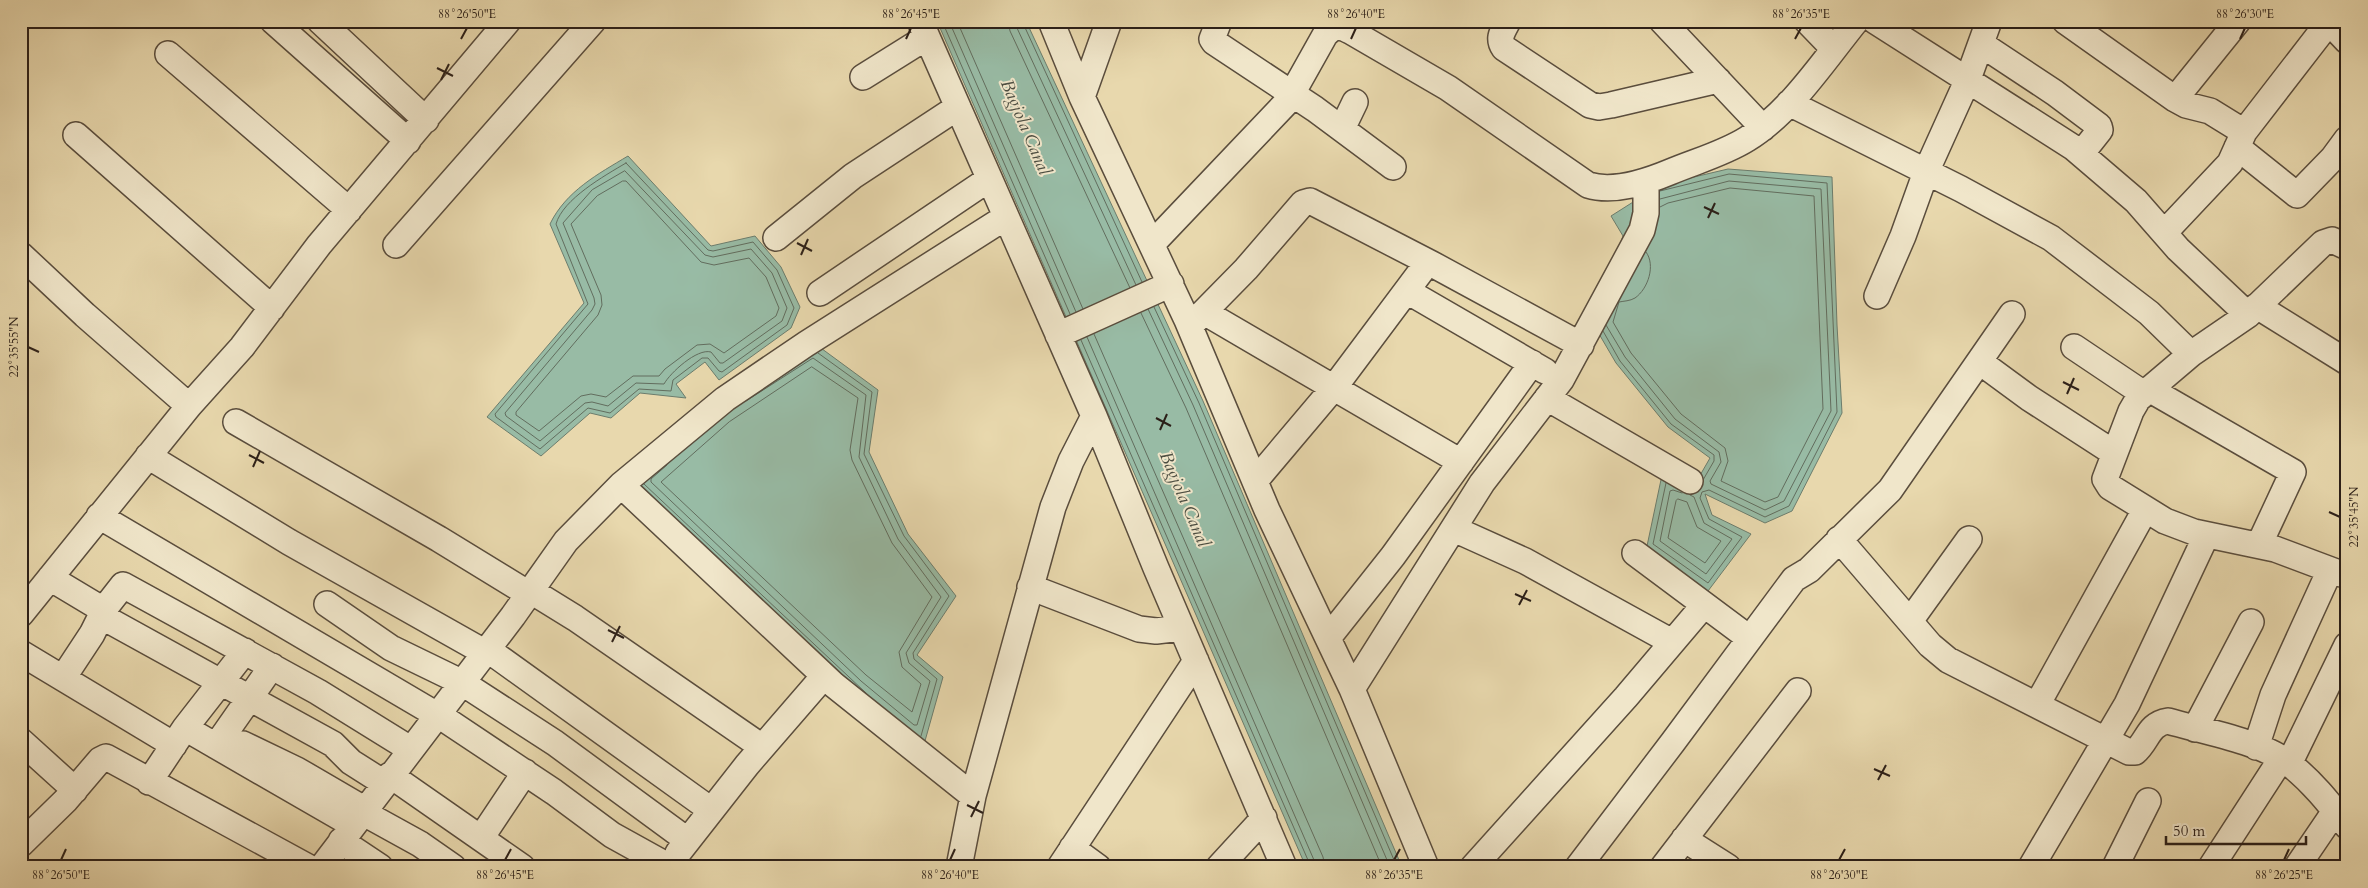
<svg xmlns="http://www.w3.org/2000/svg" width="2368" height="888" font-family="Cardo,serif">
  <style>
    .water { fill: #98bba5; stroke: #6c7d6d }
    .lines { fill: none; stroke-linecap: round; stroke-linejoin: round }
    .shore { stroke: #626d5e; stroke-width: 1 }
    .minor-casing { stroke: #5a4d3d; stroke-width: 28 }
    .minor { stroke: #f0e6ca; stroke-width: 25 }
    .ticks { fill: none; stroke: #2b1f18; stroke-width: 2 }
    .labels { text-anchor: middle; stroke-width: 4; stroke-linejoin: round; paint-order: stroke }
    .water-label { font-size: 18px; font-style: italic; fill: #4c4e42; stroke: #f0e6ca }
    .neatline { fill: none; stroke: #2b1f18; stroke-width: 2 }
    .ticks-label { font-size: 12px; text-anchor: middle; fill: #2b1f18 }
  </style>
  <rect width="100%" height="100%" fill="#e8d8ad"/>
  <filter id="stains"><feTurbulence type="fractalNoise" baseFrequency=".004" numOctaves="4"/><feColorMatrix values="0 0 0 0 .2 0 0 0 0 .09 0 0 0 0 .02 0 0 0 .5 -.17"/></filter>
  <radialGradient id="worn" r=".72"><stop offset=".6" stop-color="#630" stop-opacity="0"/><stop offset="1" stop-color="#630" stop-opacity=".3"/></radialGradient>
  <!-- water -->
  <path class="water" d="M 937,21 L 1026,21 L 1203,401 L 1402,867 L 1306,867 Z
    M 628,156 L 711,246 L 755,236 L 781,267 L 800,307 L 791,328 L 719,380 L 705,362 L 676,384 L 686,398 L 640,393 L 611,418 L 590,413 L 541,456 L 487,417 L 584,303 L 550,224 C 566,191 598,174 628,156 Z
    M 1728,169 L 1832,177 L 1837,325 L 1842,413 L 1792,511 L 1765,523 L 1705,494 L 1712,515 L 1751,534 L 1708,591 L 1647,546 L 1662,475 L 1695,484 L 1710,458 L 1668,427 L 1616,363 L 1592,322 L 1623,236 L 1611,216 L 1660,185 Z
    M 814,343 L 878,390 L 869,452 L 908,534 L 956,596 L 917,655 L 943,677 L 923,748 L 854,689 L 632,480 Z"/>
  <g class="lines">
    <!-- shore -->
    <path class="shore" d="M 942,21 L 1070,314
      M 949,21 L 1076,312
      M 957,21 L 1083,309
      M 1008,21 L 1010,31 L 1130,288
      M 1016,21 L 1017,28 L 1136,285
      M 1022,21 L 1142,282
      M 626,163 L 708,250 L 713,251 L 753,242 L 777,270 L 794,308 L 787,325 L 722,372 L 719,371 L 708,358 L 702,358 L 673,380 L 671,391 L 639,389 L 610,413 L 588,408 L 540,449 L 496,417 L 495,414 L 588,304 L 556,224 C 563,199 604,176 626,163 Z
      M 625,171 L 705,255 L 713,257 L 751,249 L 772,273 L 787,308 L 782,321 L 723,363 L 720,363 L 711,352 C 697,348 670,373 664,384 L 636,383 L 608,406 L 592,402 L 585,403 L 540,441 L 506,416 L 505,413 L 592,310 L 595,304 L 594,298 L 563,223 L 592,190 Z
      M 623,181 L 626,181 L 701,262 L 714,265 L 749,258 L 766,277 L 779,308 L 776,316 L 724,353 L 710,344 L 697,345 L 665,369 L 659,376 L 633,376 L 606,397 L 591,394 L 581,396 L 539,431 L 516,415 L 516,412 L 598,315 L 602,305 L 601,295 L 571,224 L 597,196 Z
      M 1660,191 L 1729,174 L 1827,183 L 1837,412 L 1789,506 L 1765,517 L 1709,490 L 1702,492 L 1700,498 L 1709,519 L 1742,537 L 1708,583 L 1653,544 L 1666,483
      M 1646,252 C 1656,265 1648,289 1635,298 C 1630,301 1624,301 1619,302 L 1613,322 L 1631,353 L 1681,414 L 1725,448 L 1728,461 L 1721,481 L 1765,502 L 1778,497 L 1823,409 L 1814,196 L 1730,188 L 1668,203 L 1660,207
      M 1154,307 L 1199,403 L 1397,867
      M 1148,309 L 1193,405 L 1390,867
      M 1141,313 L 1186,408 L 1382,867
      M 1606,325 L 1625,357 L 1675,419 L 1719,452 L 1721,462 L 1710,481 L 1711,484 L 1765,510 L 1784,501 L 1831,411 L 1821,189 L 1729,181 L 1660,199
      M 1603,331 L 1620,361 L 1671,424 L 1714,455 L 1714,461 L 1703,480
      M 1094,334 L 1323,857 L 1325,867
      M 1087,337 L 1317,867
      M 1081,340 L 1311,867
      M 818,353 L 872,392 L 864,454 L 904,536 L 949,596 L 913,653 L 914,659 L 937,679 L 921,736
      M 812,367 L 858,398 L 850,450 L 852,460 L 892,543 L 932,597 L 899,652 L 902,667 L 921,684 L 912,712 L 866,675 L 661,482 L 729,422 Z
      M 667,465 L 651,479 L 651,482 L 861,681 L 914,725 L 917,725 L 930,681 L 909,663 L 906,653 L 941,597 L 898,539 L 859,457 L 866,395 L 813,358 L 746,401
      M 644,484 L 866,693
      M 1682,493 L 1673,490 L 1670,491 L 1660,541 L 1706,574 L 1732,539 L 1704,523 L 1694,497 L 1690,495
      M 1678,499 L 1687,502 L 1697,527 L 1721,541 L 1705,563 L 1668,538 L 1676,501 Z"/>
    <defs>
      <path id="minor" d="M 273,21 L 408,141
        M 320,21 L 426,120
        M 920,21 L 1094,416 L 1156,568 L 1284,867
        M 1051,21 L 1082,97 L 1187,320 L 1267,510 L 1352,689 L 1426,867
        M 1219,21 L 1212,39 L 1214,42 L 1315,109 L 1393,167
        M 1508,21 C 1503,31 1497,38 1504,48 L 1590,105 L 1599,107 L 1611,105 L 1718,80
        M 1662,21 L 1763,128
        M 1807,21 L 1834,49
        M 1875,21 L 2074,148 L 2136,201 L 2178,249 L 2248,315
        M 2065,21 L 2175,99 L 2186,105 L 2210,111 L 2244,132
        M 2328,21 L 2347,41
        M 1981,44 L 2055,93 L 2099,126 L 2100,130 L 2081,154
        M 168,54 L 349,210
        M 863,77 L 927,37
        M 1082,97 L 1109,21
        M 2175,99 L 2238,21
        M 1789,103 L 1961,189 L 2051,238 L 2149,313 L 2191,354
        M 1342,129 L 1355,102
        M 76,135 L 272,308
        M 2237,147 L 2297,195 L 2333,158 L 2347,139
        M 2164,233 L 2230,163 L 2244,132 L 2329,22
        M 776,238 L 853,176 L 958,107
        M 1152,244 L 1288,101 L 1325,35 C 1333,26 1338,25 1350,31 L 1448,88 L 1588,185 C 1614,193 1646,182 1670,172 C 1696,161 1723,154 1747,139 C 1790,113 1825,59 1856,21
        M 396,245 L 593,21
        M 2347,247 L 2332,240 L 2323,243 L 2248,315 L 2191,354 L 2138,399 L 2131,411 L 2105,479 L 2110,487 L 2165,521 L 2194,532 L 2275,549 L 2347,576
        M 21,255 L 85,315 L 189,406
        M 1407,291 L 1545,371
        M 820,293 L 989,179
        M 1877,296 L 1903,236 L 1926,172 L 1968,79 L 1989,21
        M 2257,306 L 2347,362
        M 1204,312 L 1461,462
        M 1190,326 L 1246,269 L 1303,203 L 1310,201 L 1432,264 L 1581,345
        M 1058,335 L 1171,284
        M 2074,347 L 2144,394
        M 1980,362 L 2029,398 L 2114,453
        M 2149,389 L 2293,472 L 2259,545
        M 1547,398 L 1690,481
        M 236,422 L 439,539 L 519,588 L 541,597 L 575,618 L 762,747
        M 148,456 L 289,542 L 484,652
        M 1255,481 L 1336,385 L 1428,262
        M 621,485 L 834,685 L 973,796
        M 99,516 L 449,722 L 554,792 L 612,835 L 668,866
        M 1454,529 L 1525,561 L 1672,642
        M 1839,539 L 1930,645 L 1948,660 L 2129,752 L 2135,752 C 2148,741 2148,724 2168,721 C 2202,731 2259,741 2287,762 C 2311,780 2329,803 2347,826
        M 1635,553 L 1749,638
        M 50,578 L 100,608 L 105,608
        M 1030,587 L 1139,629 L 1156,631 L 1181,628
        M 327,604 L 391,648 L 461,682 L 555,743 L 687,840
        M 21,614 L 189,406 L 242,347 L 319,245 L 508,21
        M 101,616 L 333,744 L 351,762 L 384,783
        M 1910,621 L 1969,539
        M 1328,638 L 1393,556 L 1532,363
        M 487,649 L 711,810
        M 21,653 L 174,745
        M 63,678 L 92,634 L 105,608 L 123,585 L 318,692 L 410,749
        M 1352,689 L 1482,483 L 1561,380 L 1642,230 L 1646,213 L 1646,181
        M 2037,705 L 2145,510
        M 185,728 L 353,825
        M 2195,729 L 2251,622
        M 21,741 L 75,790
        M 243,744 L 297,770 L 364,809
        M 216,746 L 272,666
        M 2256,747 L 2273,695 L 2330,570
        M 2289,764 L 2347,645
        M 390,775 L 522,867
        M 149,782 L 185,728 L 245,651
        M 362,812 L 420,844 L 453,867
        M 481,838 L 525,772
        M 1684,839 L 1728,867
        M 341,841 L 380,867
        M 21,844 L 66,800 L 100,760 L 106,757 L 308,867
        M 1072,848 L 1098,867
        M 678,853 L 747,765 L 824,676
        M 322,867 L 513,616 L 566,541 L 621,485 L 725,399 L 806,344 L 1006,217
        M 959,867 L 973,796 L 1053,507 L 1071,461 L 1094,416
        M 1060,867 L 1196,661
        M 1219,867 L 1264,818
        M 1473,867 L 1626,697 L 1704,605
        M 1578,867 L 1673,742 L 1788,587 L 1794,579 L 1809,570 L 1890,490 L 2012,314
        M 1663,867 L 1798,691
        M 2031,867 L 2127,704 L 2206,536
        M 2115,867 L 2148,801
        M 2211,867 L 2281,759
        M 2297,867 L 2335,811"/>
    </defs>
    <!-- minor casing -->
    <use href="#minor" class="minor-casing"/>
    <!-- minor -->
    <use href="#minor" class="minor"/>
  </g>
  <!-- ticks -->
  <path class="ticks" d="M 461,39 L 467,28M 906,39 L 911,28M 1351,39 L 1356,28M 1795,39 L 1801,28M 2240,39 L 2245,28M 437,68 L 453,76M 441,80 L 449,64M 1704,207 L 1719,214M 1708,218 L 1715,203M 797,243 L 812,251M 801,255 L 808,239M 28,347 L 39,352M 2063,382 L 2079,390M 2067,394 L 2074,378M 1156,418 L 1171,426M 1160,430 L 1167,414M 249,455 L 264,463M 253,467 L 260,451M 2329,512 L 2340,517M 1515,594 L 1531,601M 1519,605 L 1527,590M 608,630 L 624,638M 612,642 L 620,626M 1874,769 L 1890,776M 1878,780 L 1886,765M 967,805 L 983,813M 971,817 L 979,801M 61,860 L 66,849M 505,860 L 511,849M 950,860 L 955,849M 1394,860 L 1400,849M 1839,860 L 1845,849M 2284,860 L 2289,849"/>
  <g class="labels">
    <!-- water labels -->
    <g class="water-label">
      <text transform="translate(1026 127) rotate(67)" y="6">Bagjola Canal</text>
      <text transform="translate(1185 499) rotate(67)" y="6">Bagjola Canal</text>
    </g>
  </g>
  <!-- margin -->
  <rect width="2368" height="888" fill="none" stroke="#e8d8ad" stroke-width="55"/>
  <!-- scale -->
  <path d="M2166 836v8h140v-8" fill="none" stroke="#2b1f18" stroke-width="2.5"/>
  <text x="2173" y="836" font-size="15" fill="#2b1f18" stroke="#f0e6ca" stroke-width="4" paint-order="stroke">50 m</text>
  <rect x="28" y="28" width="2312" height="832" class="neatline"/>
  <g class="ticks-label">
    <text x="467" y="18">88°26'50"E</text>
    <text x="911" y="18">88°26'45"E</text>
    <text x="1356" y="18">88°26'40"E</text>
    <text x="1801" y="18">88°26'35"E</text>
    <text x="2245" y="18">88°26'30"E</text>
    <text transform="translate(14 347) rotate(-90)" y="4">22°35'55"N</text>
    <text transform="translate(2354 517) rotate(-90)" y="4">22°35'45"N</text>
    <text x="61" y="879">88°26'50"E</text>
    <text x="505" y="879">88°26'45"E</text>
    <text x="950" y="879">88°26'40"E</text>
    <text x="1394" y="879">88°26'35"E</text>
    <text x="1839" y="879">88°26'30"E</text>
    <text x="2284" y="879">88°26'25"E</text>
  </g>
  <rect width="100%" height="100%" filter="url(#stains)"/>
  <rect width="100%" height="100%" fill="url(#worn)"/>
</svg>
